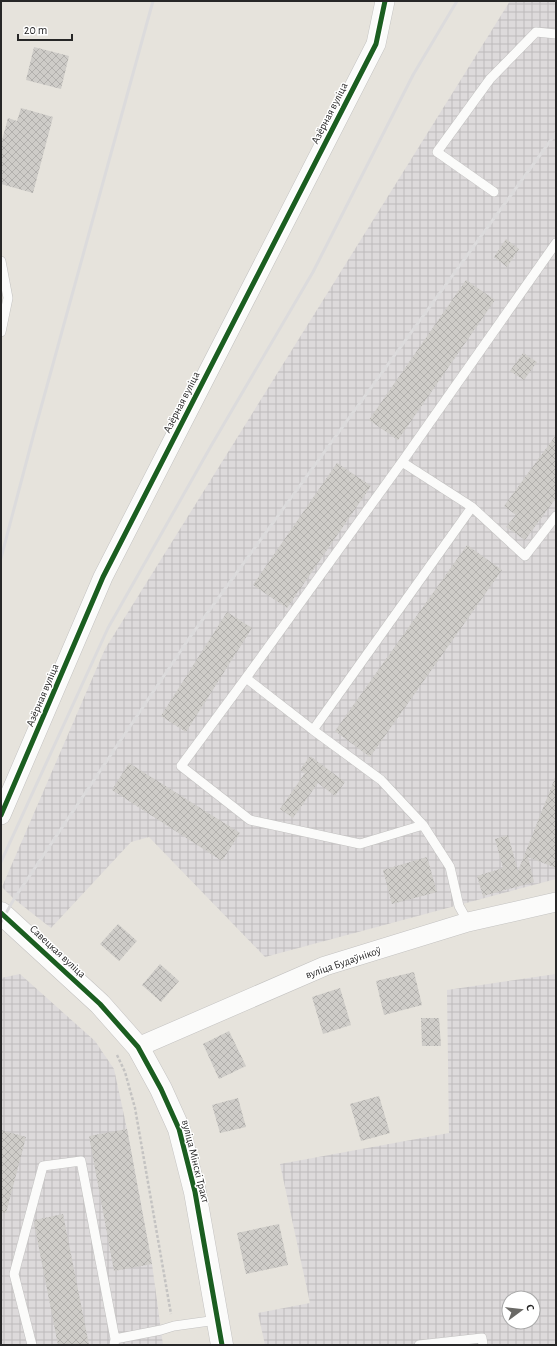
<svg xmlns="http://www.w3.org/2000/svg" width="557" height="1346" font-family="'Alegreya Sans',sans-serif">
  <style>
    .industrial { fill: url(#industrial-grid); fill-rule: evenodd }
    .building { fill: url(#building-cross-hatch) }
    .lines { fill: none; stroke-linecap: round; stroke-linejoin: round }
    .service-casing { stroke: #c3c2c1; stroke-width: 10 }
    .minor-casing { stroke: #c3c2c1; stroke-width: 20 }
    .tertiary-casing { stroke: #c3c2c1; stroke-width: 23 }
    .path { stroke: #c4c3c2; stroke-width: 2.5; stroke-dasharray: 3 2; stroke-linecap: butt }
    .service { stroke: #fbfbfa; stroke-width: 9 }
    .minor { stroke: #fbfbfa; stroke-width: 19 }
    .tertiary { stroke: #fbfbfa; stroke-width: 22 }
    .rail { stroke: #dcdbdc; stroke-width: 3 }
    .cycleway-casing { stroke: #fff; stroke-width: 8 }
    .cycleway { stroke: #1b5e20; stroke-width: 5 }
    .labels { text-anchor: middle; stroke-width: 3; stroke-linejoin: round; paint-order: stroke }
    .street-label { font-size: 11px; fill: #272727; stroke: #fff }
  </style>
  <defs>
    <pattern id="industrial-grid" width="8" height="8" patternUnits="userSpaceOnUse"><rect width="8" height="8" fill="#dddadb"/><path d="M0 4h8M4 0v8" fill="none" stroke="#bebbbc"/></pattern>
    <pattern id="building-cross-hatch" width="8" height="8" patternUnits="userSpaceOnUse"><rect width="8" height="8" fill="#ceccc8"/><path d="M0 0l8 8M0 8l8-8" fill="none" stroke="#b1afac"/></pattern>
  </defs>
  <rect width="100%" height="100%" fill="#e6e3dc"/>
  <!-- industrial -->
  <path class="industrial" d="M 510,1 L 556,1 L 556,879 L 265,957 L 149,837 L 131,842 L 51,928 L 14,899 L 2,887 L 105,649 Z
    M 20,974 L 95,1041 L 114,1069 L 127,1129 L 152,1264 L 163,1345 L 1,1345 L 1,978 Z
    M 556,974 L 556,1345 L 265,1345 L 258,1313 L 310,1303 L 280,1164 L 449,1133 L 447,990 ZM 509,1298 L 533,1298 L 533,1322 L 509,1322 Z"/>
  <!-- building -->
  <path class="building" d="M 34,47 L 69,56 L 61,89 L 26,80 Z
    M 21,108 L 53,117 L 33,193 L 1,184 L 1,144 L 8,118 L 17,121 Z
    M 506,239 L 519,249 L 507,267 L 494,257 Z
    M 466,280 L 495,300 L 398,440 L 369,420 Z
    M 523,353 L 537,362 L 524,380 L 510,371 Z
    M 556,435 L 556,498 L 525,540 L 506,527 L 516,515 L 504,506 Z
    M 337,463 L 371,486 L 287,608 L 253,585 Z
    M 467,545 L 502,570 L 370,757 L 335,731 Z
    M 227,612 L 252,628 L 186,732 L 161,716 Z
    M 310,756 L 345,782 L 335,796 L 318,783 L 293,818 L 280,809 L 305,773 L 300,770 Z
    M 129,763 L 240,833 L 222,861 L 112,790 Z
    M 555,778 L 556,868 L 528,857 L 534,882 L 483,896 L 477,876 L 503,868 L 495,839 L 508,835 L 518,871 Z
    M 427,857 L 437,892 L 392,904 L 383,870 Z
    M 118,924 L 137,941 L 119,961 L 100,944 Z
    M 160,964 L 179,981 L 161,1002 L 142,985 Z
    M 414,972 L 422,1005 L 384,1015 L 376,981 Z
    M 340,988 L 351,1025 L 323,1034 L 312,997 Z
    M 421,1018 L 439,1018 L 441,1046 L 422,1046 Z
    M 229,1031 L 246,1066 L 219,1079 L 203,1044 Z
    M 379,1096 L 390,1133 L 361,1141 L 350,1104 Z
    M 238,1098 L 246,1127 L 220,1133 L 212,1105 Z
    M 127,1129 L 152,1264 L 114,1271 L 89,1136 Z
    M 1,1130 L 26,1137 L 6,1213 L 1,1212 Z
    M 63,1214 L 89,1345 L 58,1345 L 34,1223 L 35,1220 Z
    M 279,1224 L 288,1265 L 246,1274 L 237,1233 Z"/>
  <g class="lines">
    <defs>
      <path id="service" d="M 494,192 L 437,152 L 490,79 L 536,32 L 556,34
        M 1,261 L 8,298 L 1,332
        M 472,507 L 525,556 L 556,516
        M 246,678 L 181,766 L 250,820 L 360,844 L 423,825
        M 313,730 L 472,507 L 402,462
        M 468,922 L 459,906 L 450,867 L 423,825 L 381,780 L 313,730 L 246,678 L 402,462 L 556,243
        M 115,1339 L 161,1330 L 174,1326 L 217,1320
        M 32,1345 L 14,1274 L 43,1166 L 81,1161 L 115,1339 L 114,1345
        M 419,1345 L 482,1338 L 483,1345"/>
      <path id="minor" d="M 1,815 L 103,577 L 376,44 L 385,1
        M 138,1047 L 325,966 L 468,922 L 556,902"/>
      <path id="tertiary" d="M 1,913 L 100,1004 L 138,1047 L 161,1089 L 179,1129 L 195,1192 L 222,1345"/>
    </defs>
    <!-- service casing -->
    <use href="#service" class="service-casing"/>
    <!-- minor casing -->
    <use href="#minor" class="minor-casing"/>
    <!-- tertiary casing -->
    <use href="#tertiary" class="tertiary-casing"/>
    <!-- path -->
    <path class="path" d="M 117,1055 L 125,1072 L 135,1108 L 171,1314"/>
    <!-- service -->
    <use href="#service" class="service"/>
    <!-- minor -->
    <use href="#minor" class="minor"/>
    <!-- tertiary -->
    <use href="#tertiary" class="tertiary"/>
    <!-- rail -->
    <path class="rail" d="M 1,558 L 34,433 L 153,1
      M 1,862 L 108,628 L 211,446 L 313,272 L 413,75 L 457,1
      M 1,922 L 14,899 L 190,637 L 556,133"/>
    <defs>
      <path id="cycleway" d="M 1,815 L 103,577 L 376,44 L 385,1
        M 1,913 L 100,1004 L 138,1047 L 161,1089 L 179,1129 L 195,1192 L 222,1345"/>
    </defs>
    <!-- cycleway casing -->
    <use href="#cycleway" class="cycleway-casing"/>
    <!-- cycleway -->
    <use href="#cycleway" class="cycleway"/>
  </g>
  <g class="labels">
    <!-- street labels -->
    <g class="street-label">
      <text transform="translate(329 113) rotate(-63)" y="4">Азёрная вуліца</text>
      <text transform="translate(181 402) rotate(-63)" y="4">Азёрная вуліца</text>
      <text transform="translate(42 695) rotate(-67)" y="4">Азёрная вуліца</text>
      <text transform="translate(58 951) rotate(43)" y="4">Савецкая вуліца</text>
      <text transform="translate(343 962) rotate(-19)" y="4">вуліца Будаўнікоў</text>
      <text transform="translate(196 1161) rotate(76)" y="4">вуліца Мінскі Тракт</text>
    </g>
  </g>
  <!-- border -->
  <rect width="557" height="1346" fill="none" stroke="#272727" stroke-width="4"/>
  <!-- north arrow -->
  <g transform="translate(521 1310) rotate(75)"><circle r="19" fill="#ffffff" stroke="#a9a9a9"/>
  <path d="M0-3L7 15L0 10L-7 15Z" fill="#6a6966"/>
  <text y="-6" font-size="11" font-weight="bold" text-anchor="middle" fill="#272727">С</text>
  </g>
  <!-- scale -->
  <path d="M18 34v6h54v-6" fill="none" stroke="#272727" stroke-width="2"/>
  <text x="24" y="34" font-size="12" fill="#272727" stroke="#ffffff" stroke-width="3" paint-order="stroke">20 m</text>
</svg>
